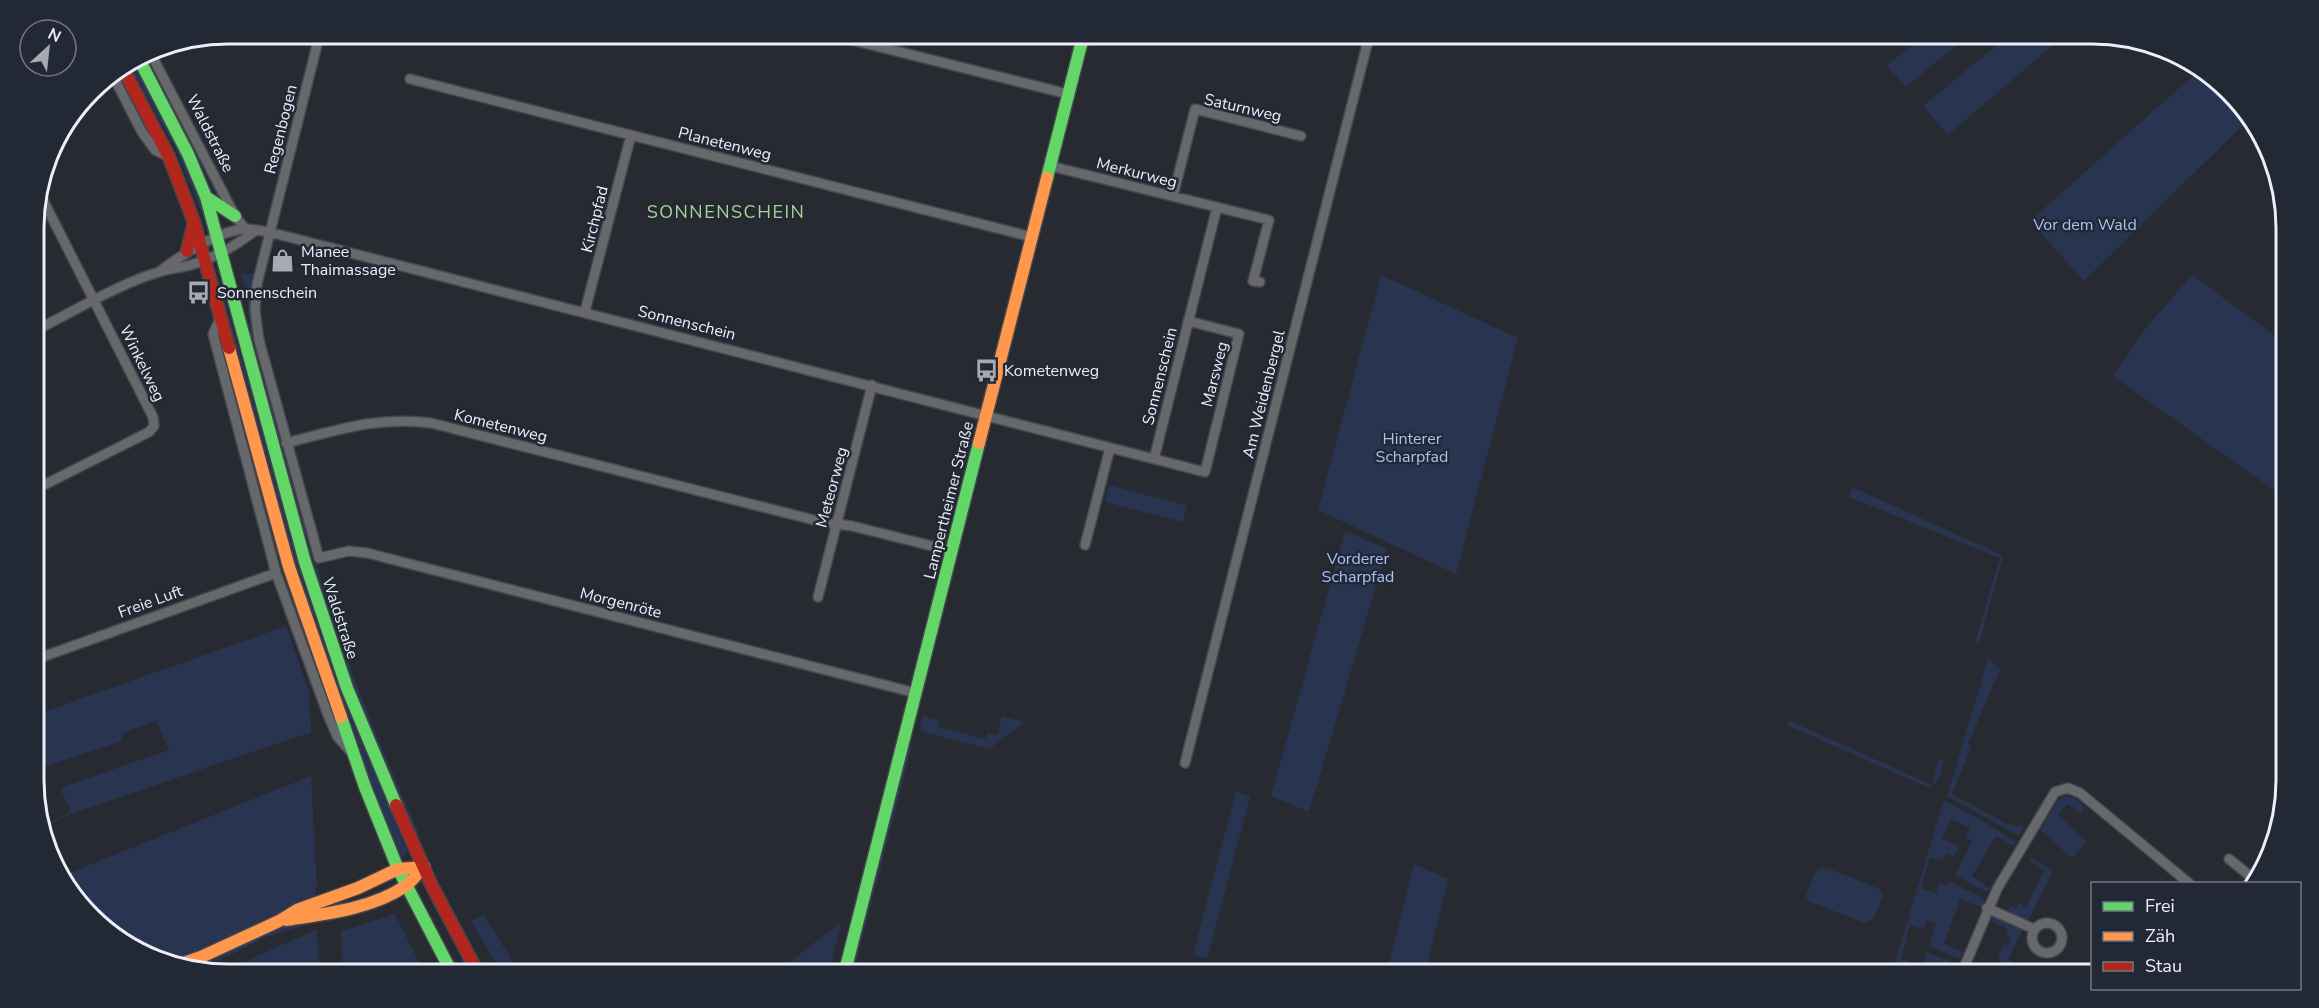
<svg xmlns="http://www.w3.org/2000/svg" width="2319" height="1008" font-family="'Nunito Sans',sans-serif">
  <style>
    .green { fill: #293450 }
    .lines { fill: none; stroke-linecap: round; stroke-linejoin: round }
    .street-casing { stroke: #43464c; stroke-width: 12 }
    .fast-casing { stroke: #43464c; stroke-width: 15 }
    .slow-casing { stroke: #43464c; stroke-width: 15 }
    .jam-casing { stroke: #43464c; stroke-width: 15 }
    .street { stroke: #67686c; stroke-width: 9 }
    .fast { stroke: #63d668; stroke-width: 12 }
    .slow { stroke: #ff974d; stroke-width: 12 }
    .jam { stroke: #b3261e; stroke-width: 12 }
    .labels { text-anchor: middle; stroke-width: 5; stroke-linejoin: round; paint-order: stroke }
    .street-label { font-size: 16px; fill: #ebeff8; stroke: #232835 }
    .park-label { font-size: 16px; fill: #abc0f3; stroke: #232835 }
    .poi-label { font-size: 16px; fill: #ebeff8; stroke: #232835; text-anchor: start }
    .neighbourhood-label { font-size: 18px; letter-spacing: 1.5px; fill: #add28e; stroke: #232835 }
    .rim { fill: none; stroke: #ebeff8; stroke-width: 3 }
  </style>
  <rect width="100%" height="100%" fill="#272a31"/>
  <!-- green -->
  <path class="green" d="M 1928,33 L 1972,33 L 1905,87 L 1887,65 Z
    M 2012,33 L 2067,33 L 1948,135 L 1923,106 Z
    M 146,53 L 224,202 L 221,203 L 143,54 Z
    M 133,60 L 178,146 L 205,214 L 202,214 L 175,147 L 127,64 Z
    M 2197,72 L 2246,109 L 2250,118 L 2084,281 L 2030,221 Z
    M 241,274 L 254,274 L 252,312 L 254,333 C 279,430 304,528 335,623 C 358,694 388,763 418,831 L 414,834 L 371,738 L 331,625 L 298,521 L 250,333 L 247,295 Z
    M 1381,275 L 1518,338 L 1456,574 L 1318,510 Z
    M 2192,275 L 2285,343 L 2285,498 L 2113,376 L 2144,330 Z
    M 218,277 L 318,622 L 350,713 L 407,850 L 405,856 L 399,858 L 382,820 L 294,566 L 215,278 Z
    M 1109,485 L 1187,506 L 1183,522 L 1105,502 Z
    M 1852,487 L 2002,555 L 2003,558 L 1979,643 L 1975,642 L 2000,558 L 1849,497 Z
    M 1345,531 L 1387,549 L 1309,812 L 1271,796 Z
    M 286,626 L 309,692 L 311,732 L 71,814 L 44,827 L 43,826 L 71,812 L 60,788 L 169,750 L 156,721 L 121,734 L 123,741 L 35,770 L 35,715 Z
    M 1988,659 L 2000,669 L 1968,744 L 1971,748 L 1952,794 L 2007,824 L 2024,827 L 2019,836 L 1947,796 Z
    M 923,716 L 939,720 L 938,727 L 985,739 L 987,733 L 997,735 L 1002,716 L 1025,722 L 989,749 L 920,731 Z
    M 1788,720 L 1932,785 L 1939,758 L 1944,762 C 1941,773 1940,784 1927,787 L 1787,725 Z
    M 909,744 L 912,746 L 853,975 L 850,975 Z
    M 311,776 L 317,887 L 314,898 L 170,963 C 135,951 79,911 64,875 Z
    M 1236,791 L 1250,797 L 1207,959 L 1193,955 Z
    M 2065,796 L 2073,797 L 2085,807 L 2081,814 L 2068,804 L 2058,815 L 2087,842 L 2072,858 L 2040,830 L 2058,801 Z
    M 1944,800 L 1983,821 L 2016,842 L 2013,846 L 1996,836 L 1972,876 L 1990,888 L 1987,892 L 1955,875 L 1972,841 L 1966,838 L 1970,828 L 1951,819 L 1942,839 L 1959,846 L 1954,857 L 1946,853 L 1943,861 L 1930,857 L 1921,889 L 1936,893 L 1939,884 L 1947,886 L 1948,881 L 1984,899 L 1981,907 L 1960,899 L 1944,944 L 1963,952 L 1960,959 L 1929,946 L 1936,923 L 1927,920 L 1924,929 L 1910,925 L 1901,959 L 1916,964 L 1913,971 L 1921,974 L 1927,952 L 1958,965 L 1956,971 L 1937,962 L 1932,975 L 1891,975 Z
    M 2031,858 L 2053,871 L 2027,922 L 2007,912 L 2010,906 L 2016,909 L 2019,903 L 2026,907 L 2044,871 L 2029,861 Z
    M 1414,864 L 1448,879 L 1425,975 L 1386,975 Z
    M 1819,868 L 1827,868 L 1880,889 L 1883,896 L 1874,918 L 1865,923 L 1808,901 L 1806,896 L 1815,873 Z
    M 395,914 L 421,966 L 398,975 L 343,975 L 341,931 Z
    M 483,914 L 521,975 L 503,975 L 471,921 Z
    M 1995,915 L 2023,929 L 2008,960 L 2012,962 L 2007,973 L 2009,975 L 1997,975 L 2002,961 L 1998,959 L 2003,944 L 2008,946 L 2011,937 L 2006,936 L 2008,929 L 1991,921 Z
    M 321,919 L 320,921 L 266,937 L 201,970 L 194,968 L 273,930 Z
    M 841,922 L 829,975 L 773,975 Z
    M 317,929 L 319,967 L 302,975 L 220,973 Z"/>
  <g class="lines">
    <defs>
      <path id="street" d="M 320,33 L 257,284 L 255,310 L 259,340 L 319,558 L 349,551 L 367,553 L 916,693
        M 824,33 L 1068,94
        M 149,50 L 235,216 L 245,229
        M 112,74 L 142,132 L 155,150 L 169,157
        M 410,79 L 1032,237
        M 1050,166 L 1269,220 L 1253,281 L 1260,282
        M 1173,196 L 1195,109 L 1301,136
        M 160,271 C 180,256 219,230 245,229 C 253,229 261,231 269,232 L 1205,472 L 1239,334 L 1188,321
        M 585,311 L 631,135
        M 221,317 L 213,334 L 276,573 L 328,715 L 337,736 L 352,753
        M 34,331 C 73,312 118,284 159,272 C 169,268 181,268 191,265 C 214,258 237,245 256,230
        M 286,443 C 338,430 377,416 431,423 L 822,522 L 852,526 L 952,551
        M 1154,459 L 1217,207
        M 34,490 L 149,432 L 154,426 L 153,417 L 39,192
        M 1085,545 L 1110,448
        M 818,597 L 872,385
        M 34,660 L 276,573
        M 1185,763 L 1370,33
        M 2229,859 L 2255,880 L 2252,884
        M 1987,908 L 2034,929
        M2032 938a15 15 0 1 1 30 0a15 15 0 1 1-30 0Z
        M 1961,975 L 1997,889 L 2055,792 L 2068,788 L 2080,793 L 2190,884"/>
      <path id="fast" d="M 138,57 L 188,154 L 206,197 L 305,562 L 347,688 L 396,805
        M 1047,178 L 1084,33
        M 206,197 L 235,216
        M 341,717 L 365,787 L 398,869 L 453,975
        M 844,975 L 979,443"/>
      <path id="slow" d="M 229,348 L 289,567 L 341,717
        M 979,443 L 1047,178
        M 286,920 C 324,914 371,909 404,887 C 412,882 417,873 424,867
        M 178,965 L 201,957 L 279,921 L 297,910 L 358,888 L 398,869 L 424,867"/>
      <path id="jam" d="M 122,67 L 169,157 L 194,222 L 229,348
        M 187,251 L 194,223
        M 396,805 L 432,886 L 479,975"/>
    </defs>
    <!-- street casing -->
    <use href="#street" class="street-casing"/>
    <!-- fast casing -->
    <use href="#fast" class="fast-casing"/>
    <!-- slow casing -->
    <use href="#slow" class="slow-casing"/>
    <!-- jam casing -->
    <use href="#jam" class="jam-casing"/>
    <!-- street -->
    <use href="#street" class="street"/>
    <!-- fast -->
    <use href="#fast" class="fast"/>
    <!-- slow -->
    <use href="#slow" class="slow"/>
    <!-- jam -->
    <use href="#jam" class="jam"/>
  </g>
  <!-- icons -->
  <defs>
    <symbol id="shop-bare" viewBox="-9 -9 18 18"><path d="M-5-2.5h2.3a2.7 3.5 0 0 1 5.4 0H5L5.5 6h-11ZM-1.5-2.5h3a1.5 2.3 0 0 0-3 0Z" fill="#a6aab2" stroke="#232835" stroke-width="2.5" paint-order="stroke"/></symbol>
    <symbol id="bus-bare" viewBox="-9 -9 18 18"><path d="M-5-6H5V4H4V6H2V4H-2V6H-4V4H-5ZM-3.5-4V0h7V-4ZM-3.5 1.2v1.5H-2V1.2ZM2 1.2v1.5H3.5V1.2Z" fill="#a6aab2" stroke="#232835" stroke-width="2.5" paint-order="stroke"/></symbol>
  </defs>
  <g fill-rule="evenodd">
    <use href="#shop-bare" x="266" y="244" width="33" height="33"/>
    <use href="#bus-bare" x="182" y="276" width="33" height="33"/>
    <use href="#bus-bare" x="970" y="354" width="33" height="33"/>
  </g>
  <g class="labels">
    <!-- street labels -->
    <g class="street-label">
      <text transform="translate(1243 107) rotate(13)" y="6">Saturnweg</text>
      <text transform="translate(280 129) rotate(-76)" y="6">Regenbogen</text>
      <text transform="translate(211 133) rotate(63)" y="6">Waldstraße</text>
      <text transform="translate(725 143) rotate(14)" y="6">Planetenweg</text>
      <text transform="translate(1137 172) rotate(14)" y="6">Merkurweg</text>
      <text transform="translate(594 219) rotate(-76)" y="6">Kirchpfad</text>
      <text transform="translate(687 322) rotate(14)" y="6">Sonnenschein</text>
      <text transform="translate(143 363) rotate(64)" y="6">Winkelweg</text>
      <text transform="translate(1214 374) rotate(-76)" y="6">Marsweg</text>
      <text transform="translate(1159 376) rotate(-76)" y="6">Sonnenschein</text>
      <text transform="translate(1263 394) rotate(-76)" y="6">Am Weidenbergel</text>
      <text transform="translate(501 425) rotate(14)" y="6">Kometenweg</text>
      <text transform="translate(831 487) rotate(-75)" y="6">Meteorweg</text>
      <text transform="translate(948 500) rotate(-76)" y="6">Lampertheimer Straße</text>
      <text transform="translate(150 601) rotate(-20)" y="6">Freie Luft</text>
      <text transform="translate(621 602) rotate(14)" y="6">Morgenröte</text>
      <text transform="translate(341 618) rotate(72)" y="6">Waldstraße</text>
    </g>
    <!-- park labels -->
    <g class="park-label">
      <text x="2085" y="230">Vor dem Wald</text>
      <text x="1412" y="444">Hinterer<tspan x="1412" dy="18">Scharpfad</tspan></text>
      <text x="1358" y="564">Vorderer<tspan x="1358" dy="18">Scharpfad</tspan></text>
    </g>
    <!-- poi labels -->
    <g class="poi-label">
      <text x="301" y="257">Manee<tspan x="301" dy="18">Thaimassage</tspan></text>
      <text x="217" y="298">Sonnenschein</text>
      <text x="1004" y="376">Kometenweg</text>
    </g>
    <!-- neighbourhood labels -->
    <g class="neighbourhood-label">
      <text x="726" y="218">SONNENSCHEIN</text>
    </g>
  </g>
  <!-- crop -->
  <path d="M0 0H2319V1008H0ZM228 44H2092A184 184 0 0 1 2276 228V780A184 184 0 0 1 2092 964H228A184 184 0 0 1 44 780V228A184 184 0 0 1 228 44Z" fill="#232835" fill-rule="evenodd"/>
  <path class="rim" d="M228 44H2092A184 184 0 0 1 2276 228V780A184 184 0 0 1 2092 964H228A184 184 0 0 1 44 780V228A184 184 0 0 1 228 44Z"/>
  <!-- legend -->
  <rect x="2091" y="882" width="210" height="108" fill="#232835" stroke="#737883" stroke-width="1.5"/>
  <rect x="2103" y="902" width="30" height="9" fill="#63d668" stroke="#737883" stroke-width="1.5"/>
  <text x="2145" y="912" font-size="18" fill="#ebeff8">Frei</text>
  <rect x="2103" y="932" width="30" height="9" fill="#ff974d" stroke="#737883" stroke-width="1.5"/>
  <text x="2145" y="942" font-size="18" fill="#ebeff8">Zäh</text>
  <rect x="2103" y="962" width="30" height="9" fill="#b3261e" stroke="#737883" stroke-width="1.5"/>
  <text x="2145" y="972" font-size="18" fill="#ebeff8">Stau</text>
  <!-- north arrow -->
  <g transform="translate(48 48) rotate(27)"><circle r="28" fill="#232835" stroke="#737883" stroke-width="1.5"/>
  <path d="M0-4.5L10 22L0 15L-10 22Z" fill="#a6aab2"/>
  <text y="-9" font-size="16" font-weight="bold" text-anchor="middle" fill="#ebeff8">N</text>
  </g>
</svg>
